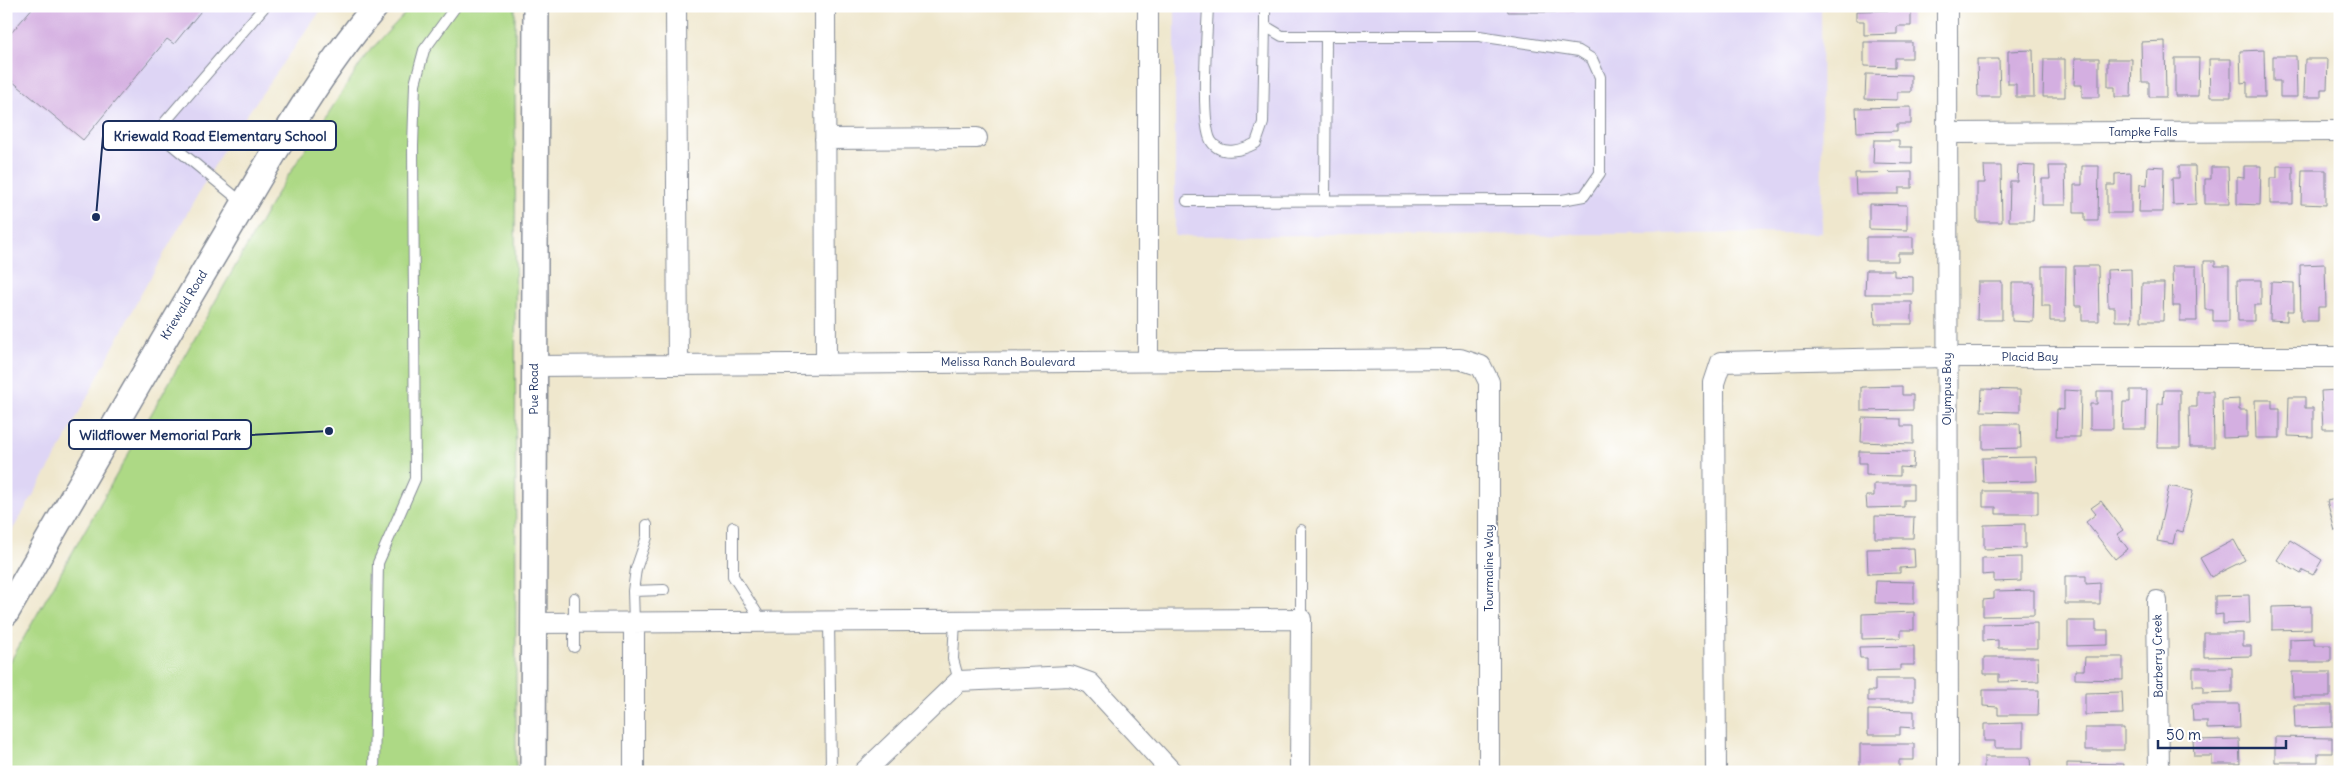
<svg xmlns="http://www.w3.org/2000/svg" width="2346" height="778" font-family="Delius,sans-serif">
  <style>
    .built { fill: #ded5f5 }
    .green { fill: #add985; stroke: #648472 }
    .building { fill: #d4afe1 }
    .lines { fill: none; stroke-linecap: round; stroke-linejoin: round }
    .service-casing { stroke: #858b96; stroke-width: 12 }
    .minor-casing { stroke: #858b96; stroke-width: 22 }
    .tertiary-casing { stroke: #858b96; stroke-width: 28 }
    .service { stroke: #fff; stroke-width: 10 }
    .minor { stroke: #fff; stroke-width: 20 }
    .tertiary { stroke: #fff; stroke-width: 25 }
    .labels { text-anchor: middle; stroke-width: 4; stroke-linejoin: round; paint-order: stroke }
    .street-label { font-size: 12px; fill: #1b2f5e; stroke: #fff }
    .leader { fill: none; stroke: #1b2f5e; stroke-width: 2 }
    .callout-dot { fill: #1b2f5e; stroke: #fff; stroke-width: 2 }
    .callout { fill: #fff; stroke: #1b2f5e; stroke-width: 2 }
    .callout-label { font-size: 14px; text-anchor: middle; font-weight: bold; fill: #1b2f5e }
  </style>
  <rect width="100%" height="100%" fill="#fff"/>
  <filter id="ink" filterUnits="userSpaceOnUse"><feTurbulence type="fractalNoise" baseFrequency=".02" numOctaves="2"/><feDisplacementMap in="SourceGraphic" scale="10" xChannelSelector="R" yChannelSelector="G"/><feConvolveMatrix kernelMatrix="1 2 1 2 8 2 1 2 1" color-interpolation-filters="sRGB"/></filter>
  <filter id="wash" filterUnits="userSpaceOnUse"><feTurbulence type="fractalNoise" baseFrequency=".0096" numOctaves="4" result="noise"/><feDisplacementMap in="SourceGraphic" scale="20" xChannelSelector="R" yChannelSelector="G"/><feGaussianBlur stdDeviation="1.12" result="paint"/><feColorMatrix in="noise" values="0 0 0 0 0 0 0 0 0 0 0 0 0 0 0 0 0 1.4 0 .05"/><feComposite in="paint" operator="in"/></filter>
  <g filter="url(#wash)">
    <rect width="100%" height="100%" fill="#efe7cd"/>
    <!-- built -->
    <path class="built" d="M 6,6 L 324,6 L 229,140 L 141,294 L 58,453 L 6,541 Z
      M 1175,6 L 1821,6 L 1822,233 L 1175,236 Z"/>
    <!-- green -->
    <path class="green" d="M 412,6 L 515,6 L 516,772 L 6,772 L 6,669 L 277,193 L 366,55 Z"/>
    <g id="blocks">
      <!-- building -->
      <path class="building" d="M 34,6 L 205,6 L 174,44 L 167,39 L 83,140 L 6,76 L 6,39 Z
        M 1507,6 L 1574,6 L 1574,12 L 1508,12 Z
        M 1911,10 L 1911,26 L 1897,26 L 1897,34 L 1864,35 L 1864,21 L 1856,21 L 1856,11 Z
        M 2165,41 L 2166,97 L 2149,97 L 2149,82 L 2142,82 L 2141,42 Z
        M 1864,42 L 1912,42 L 1912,58 L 1895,58 L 1895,67 L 1864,66 Z
        M 2033,50 L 2034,97 L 2016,97 L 2016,84 L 2008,84 L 2008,51 Z
        M 2264,50 L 2265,97 L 2247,97 L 2247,82 L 2241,83 L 2240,51 Z
        M 2273,56 L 2296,56 L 2297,97 L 2280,97 L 2280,81 L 2273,81 Z
        M 2075,58 L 2099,58 L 2099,97 L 2082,97 L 2082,85 L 2074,85 Z
        M 2175,58 L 2199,58 L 2198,96 L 2175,96 Z
        M 1977,59 L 1999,59 L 2000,97 L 1978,97 Z
        M 2044,59 L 2065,59 L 2065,97 L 2043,97 Z
        M 2108,59 L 2132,59 L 2131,97 L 2115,97 L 2115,87 L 2108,87 Z
        M 2209,59 L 2231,59 L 2231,97 L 2210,97 Z
        M 2305,59 L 2328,59 L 2327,89 L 2321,89 L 2321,97 L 2304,97 Z
        M 1866,74 L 1911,75 L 1911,92 L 1897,92 L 1897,100 L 1865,99 Z
        M 1911,107 L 1911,124 L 1897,124 L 1897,131 L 1857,132 L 1856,108 Z
        M 1874,140 L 1899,140 L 1899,147 L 1912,147 L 1912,164 L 1873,163 Z
        M 2018,165 L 2035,166 L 2033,221 L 2009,221 L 2010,181 L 2017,181 Z
        M 1984,166 L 2001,166 L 2002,222 L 1977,222 L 1977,183 L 1985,183 Z
        M 2049,166 L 2065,166 L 2066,205 L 2042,205 L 2042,179 L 2050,179 Z
        M 2082,166 L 2099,166 L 2098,221 L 2085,221 L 2085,213 L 2074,213 L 2074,185 L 2082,185 Z
        M 2148,166 L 2164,167 L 2163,212 L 2139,212 L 2140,184 L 2147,185 Z
        M 2179,166 L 2195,166 L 2196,204 L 2173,205 L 2172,178 L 2179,178 Z
        M 2244,166 L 2261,166 L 2260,205 L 2237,204 L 2237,177 L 2244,178 Z
        M 2277,166 L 2293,166 L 2293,204 L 2270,204 L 2270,178 L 2277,178 Z
        M 2211,167 L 2228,167 L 2229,204 L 2205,204 L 2205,179 L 2211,179 Z
        M 2302,170 L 2326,170 L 2326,205 L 2301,204 Z
        M 1912,172 L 1912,188 L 1899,188 L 1899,194 L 1856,194 L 1855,173 Z
        M 2131,173 L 2131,213 L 2107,213 L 2107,185 L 2115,185 L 2115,174 Z
        M 1869,204 L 1907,205 L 1907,230 L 1869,229 Z
        M 1866,237 L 1913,237 L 1913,253 L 1898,253 L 1898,261 L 1866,261 Z
        M 2204,261 L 2215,261 L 2215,266 L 2229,266 L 2229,321 L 2213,321 L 2213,310 L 2205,310 Z
        M 2325,264 L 2326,307 L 2318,307 L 2318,321 L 2301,321 L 2300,265 Z
        M 2042,266 L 2066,266 L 2065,321 L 2050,321 L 2050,306 L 2042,306 Z
        M 2074,266 L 2098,266 L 2099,321 L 2082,321 L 2082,306 L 2075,306 Z
        M 2172,266 L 2196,266 L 2197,321 L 2180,321 L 2180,306 L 2173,306 Z
        M 2131,269 L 2132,321 L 2115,321 L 2115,307 L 2108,307 L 2107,270 Z
        M 1866,270 L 1894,270 L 1894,276 L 1913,277 L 1913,294 L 1865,294 Z
        M 2237,280 L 2261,280 L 2261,305 L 2254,305 L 2254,321 L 2238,321 Z
        M 1978,282 L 2002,282 L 2002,320 L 1977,320 Z
        M 2271,282 L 2294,283 L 2294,311 L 2287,311 L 2287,321 L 2270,320 Z
        M 2012,283 L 2034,283 L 2033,322 L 2012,321 Z
        M 2142,283 L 2164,283 L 2163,321 L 2141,321 Z
        M 1874,302 L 1912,302 L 1912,324 L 1875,324 Z
        M 1902,386 L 1902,395 L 1913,395 L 1913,410 L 1861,411 L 1861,387 Z
        M 1982,389 L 2020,390 L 2020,412 L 1981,411 Z
        M 2064,390 L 2081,391 L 2080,437 L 2056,437 L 2057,409 L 2064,410 Z
        M 2130,390 L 2147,390 L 2146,429 L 2122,429 L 2123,402 L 2130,402 Z
        M 2164,390 L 2180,390 L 2180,447 L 2157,447 L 2158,404 L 2163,404 Z
        M 2339,390 L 2340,429 L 2323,429 L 2321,391 Z
        M 2097,391 L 2113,391 L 2113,429 L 2090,429 L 2090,404 L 2097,404 Z
        M 2197,391 L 2213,391 L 2214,447 L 2190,447 L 2189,407 L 2197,407 Z
        M 2289,397 L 2305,397 L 2305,408 L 2313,408 L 2313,437 L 2288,436 Z
        M 2239,399 L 2239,410 L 2247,410 L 2247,437 L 2223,438 L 2222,400 Z
        M 2255,400 L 2272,400 L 2272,409 L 2280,409 L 2280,438 L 2256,438 Z
        M 1862,418 L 1901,419 L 1901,426 L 1913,426 L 1913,444 L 1861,442 Z
        M 1983,424 L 2020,424 L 2021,448 L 1983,449 Z
        M 1859,451 L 1914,452 L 1913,468 L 1900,467 L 1900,476 L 1866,475 L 1866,463 L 1859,463 Z
        M 2036,457 L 2037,481 L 1983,482 L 1982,458 Z
        M 1874,484 L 1913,484 L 1913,500 L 1904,500 L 1904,507 L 1867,508 L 1866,496 L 1874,496 Z
        M 2169,486 L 2193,491 L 2183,532 L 2176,530 L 2173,544 L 2157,541 Z
        M 1983,491 L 2038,491 L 2038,514 L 1996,514 L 1996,507 L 1983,507 Z
        M 2340,498 L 2340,530 L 2335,531 L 2327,501 Z
        M 2101,501 L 2123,530 L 2117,534 L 2128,549 L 2115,559 L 2086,522 L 2096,514 L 2091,508 Z
        M 1875,516 L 1914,517 L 1913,538 L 1875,538 Z
        M 2025,524 L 2025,548 L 1984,549 L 1984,525 Z
        M 2234,540 L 2245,560 L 2211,577 L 2200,558 Z
        M 2290,540 L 2322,560 L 2313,575 L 2303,570 L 2301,574 L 2277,560 Z
        M 1914,548 L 1915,567 L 1900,568 L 1900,573 L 1868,574 L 1867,549 Z
        M 2021,557 L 2021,581 L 1994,582 L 1994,574 L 1982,575 L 1982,558 Z
        M 2065,576 L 2086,576 L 2086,584 L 2100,583 L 2100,604 L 2065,604 Z
        M 1876,581 L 1914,582 L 1914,604 L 1875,603 Z
        M 2034,590 L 2034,615 L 1983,616 L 1983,600 L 1994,599 L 1994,591 Z
        M 2249,595 L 2250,623 L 2223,624 L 2223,614 L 2215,615 L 2215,596 Z
        M 2311,606 L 2311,629 L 2272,630 L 2272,607 Z
        M 1914,612 L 1914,630 L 1901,630 L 1901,638 L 1862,639 L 1862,614 Z
        M 2068,621 L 2096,621 L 2096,630 L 2108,630 L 2108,645 L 2068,646 Z
        M 2037,623 L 2037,648 L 1998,648 L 1998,640 L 1983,641 L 1983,624 Z
        M 2204,633 L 2243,633 L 2243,646 L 2251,646 L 2251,656 L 2204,657 Z
        M 2314,638 L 2314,645 L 2331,645 L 2331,662 L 2290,662 L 2290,639 Z
        M 1914,646 L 1914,665 L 1900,665 L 1900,670 L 1867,671 L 1867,658 L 1860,658 L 1859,647 Z
        M 1984,657 L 2038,657 L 2039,681 L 1999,682 L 1999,674 L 1984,674 Z
        M 2085,657 L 2123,657 L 2123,680 L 2075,679 L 2075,670 L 2084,670 Z
        M 2193,668 L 2232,668 L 2232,692 L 2203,693 L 2203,686 L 2193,686 Z
        M 2292,672 L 2330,672 L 2330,697 L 2293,697 Z
        M 1875,679 L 1914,679 L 1914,701 L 1868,701 L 1868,691 L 1875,691 Z
        M 1983,690 L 2039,690 L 2038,715 L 1998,715 L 1998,707 L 1983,706 Z
        M 2122,692 L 2123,714 L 2085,715 L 2085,693 Z
        M 2192,704 L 2239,704 L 2240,728 L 2207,729 L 2207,721 L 2193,721 Z
        M 2294,705 L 2332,705 L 2332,727 L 2295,728 Z
        M 1868,710 L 1914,711 L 1914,728 L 1900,727 L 1900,735 L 1868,735 Z
        M 2023,723 L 2023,748 L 1995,748 L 1995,741 L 1984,741 L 1984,724 Z
        M 2085,728 L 2124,728 L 2124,750 L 2085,750 Z
        M 2275,737 L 2332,738 L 2332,753 L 2318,753 L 2318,762 L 2275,762 Z
        M 2239,739 L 2240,764 L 2212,764 L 2212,756 L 2194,756 L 2193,740 Z
        M 1860,744 L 1914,744 L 1914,760 L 1899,760 L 1899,768 L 1860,768 Z
        M 1984,757 L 2030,757 L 2031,772 L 1984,772 Z
        M 2067,763 L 2124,764 L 2123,772 L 2067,772 Z
        M 2333,769 L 2333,772 L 2277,772 L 2277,770 Z"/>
    </g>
  </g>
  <g filter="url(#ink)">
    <use href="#blocks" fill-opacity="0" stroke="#858b96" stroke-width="1"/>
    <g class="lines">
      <defs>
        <path id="service" d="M 1208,6 C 1207,33 1200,121 1211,141 C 1221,157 1243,150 1256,143 L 1263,123 L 1265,26
          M 1187,201 L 1562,200 L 1584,196 L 1600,173 L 1600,77 L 1592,59 L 1579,51 L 1479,36 L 1282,36 L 1265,26 L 1265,6
          M 1325,201 L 1326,36
          M 243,203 L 166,140 L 163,133 L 165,122 L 265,6
          M 733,527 L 733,576 L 762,621
          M 633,591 L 636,569 L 647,537 L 647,525
          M 574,598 L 574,647
          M 1301,619 L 1301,530
          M 829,621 L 831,768 L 835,772
          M 955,621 L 953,659 L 959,681
          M 634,622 L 633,591 L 664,590
          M 374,772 L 378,563 L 415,479 L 413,146 L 415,84 L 424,50 L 456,6"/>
        <path id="minor" d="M 676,6 L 678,365
          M 825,6 L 826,364
          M 1947,6 L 1948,772
          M 1947,133 L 2340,131
          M 825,139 L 977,138
          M 1148,361 L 1148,6
          M 534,366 L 1460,359 L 1481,366 L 1489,382 L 1489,772
          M 2157,601 L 2159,772
          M 634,622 L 634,772
          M 533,623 L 1301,619 L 1300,772
          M 864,772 L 959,681 L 1070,676 L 1090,683 L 1172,772
          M 1716,772 L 1714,383 L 1721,362 L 1947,357 L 2340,357"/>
        <path id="tertiary" d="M 6,613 C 77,490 148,366 221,243 C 268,163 315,78 376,6
          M 533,772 L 536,6"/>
      </defs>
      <!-- service casing -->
      <use href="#service" class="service-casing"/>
      <!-- minor casing -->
      <use href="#minor" class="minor-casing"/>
      <!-- tertiary casing -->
      <use href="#tertiary" class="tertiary-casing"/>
      <!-- service -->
      <use href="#service" class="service"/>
      <!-- minor -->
      <use href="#minor" class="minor"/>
      <!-- tertiary -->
      <use href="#tertiary" class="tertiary"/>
    </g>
  </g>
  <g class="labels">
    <!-- street labels -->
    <g class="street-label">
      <text x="2143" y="136">Tampke Falls</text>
      <text transform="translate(184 305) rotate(-59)" y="4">Kriewald Road</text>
      <text x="2030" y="361">Placid Bay</text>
      <text x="1008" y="366">Melissa Ranch Boulevard</text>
      <text transform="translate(534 389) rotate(-90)" y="4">Pue Road</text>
      <text transform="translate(1947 389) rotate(-90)" y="4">Olympus Bay</text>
      <text transform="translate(1489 568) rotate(-90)" y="4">Tourmaline Way</text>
      <text transform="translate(2158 656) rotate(-91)" y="4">Barberry Creek</text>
    </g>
  </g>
  <!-- callouts -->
  <path class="leader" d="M96 217L103 136M329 431L251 435"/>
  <g class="callout-dot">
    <circle cx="96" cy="217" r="5"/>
    <circle cx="329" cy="431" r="5"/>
  </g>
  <g class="callout">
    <rect x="103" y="121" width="233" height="29" rx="5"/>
    <rect x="69" y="420" width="182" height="29" rx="5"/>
  </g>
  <g class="callout-label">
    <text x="220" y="141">Kriewald Road Elementary School</text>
    <text x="160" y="440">Wildflower Memorial Park</text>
  </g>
  <!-- margin -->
  <rect width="2346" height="778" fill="none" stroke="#fff" stroke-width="25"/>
  <!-- scale -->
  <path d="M2158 740v8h128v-8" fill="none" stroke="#1b2f5e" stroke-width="2.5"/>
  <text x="2166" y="740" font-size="15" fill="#1b2f5e" stroke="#ffffff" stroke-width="4" paint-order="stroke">50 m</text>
</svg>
